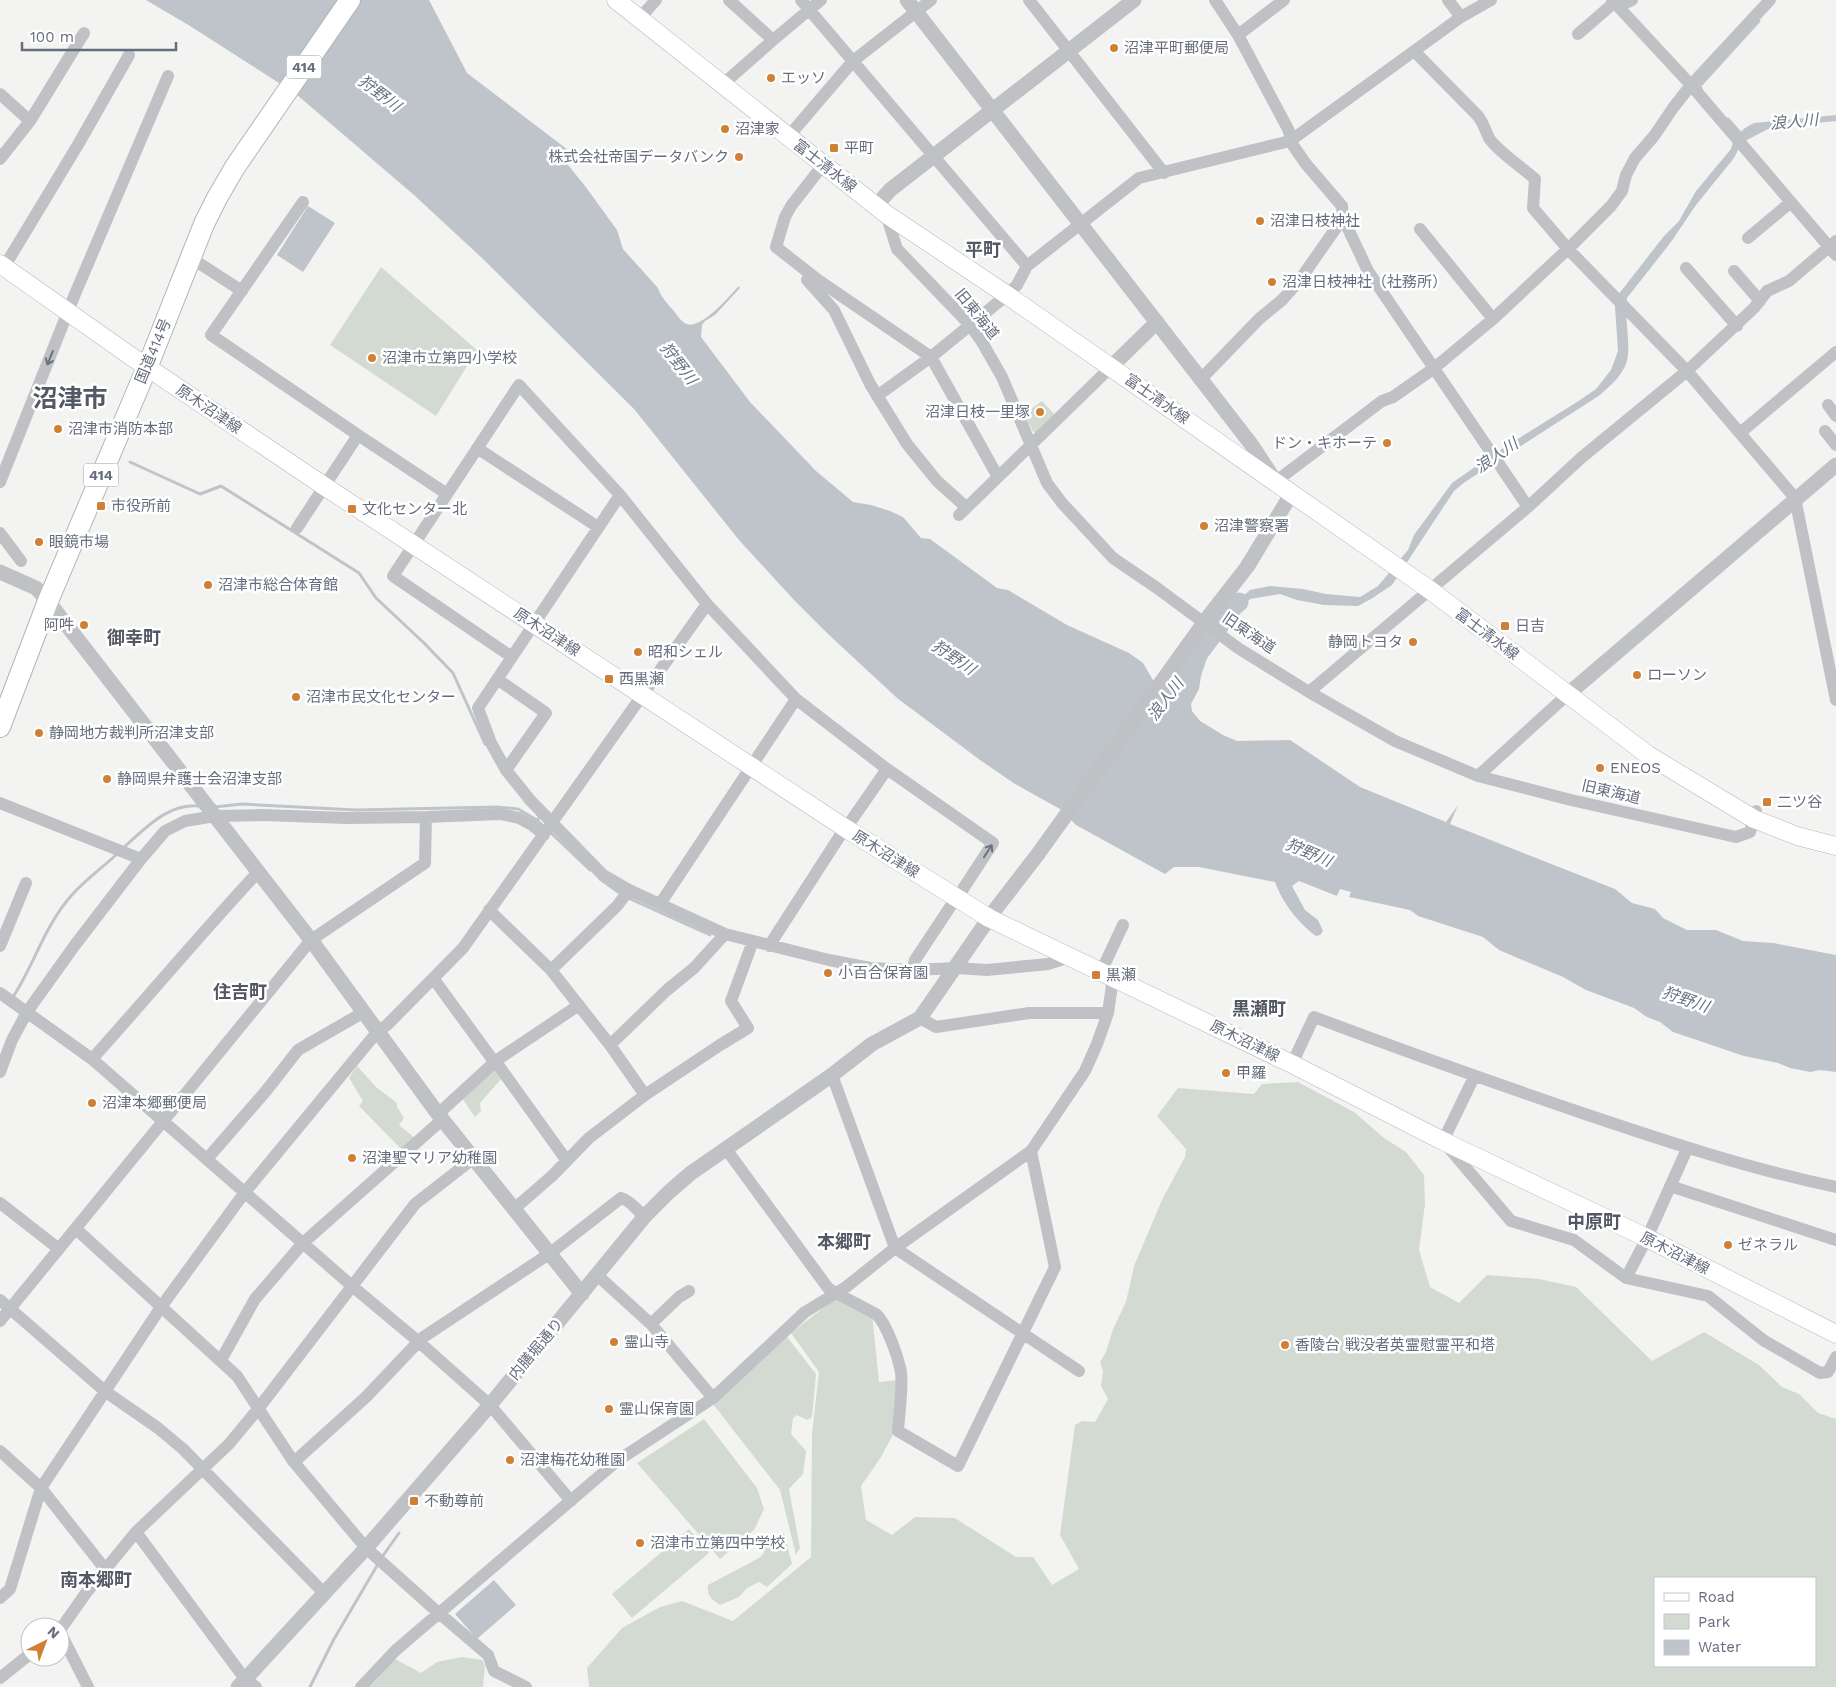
<svg xmlns="http://www.w3.org/2000/svg" width="1836" height="1687" font-family="'Work Sans','Noto Sans JP',sans-serif">
  <style>
    .green { fill: #d3dad2; fill-rule: evenodd }
    .water { fill: #bfc3ca }
    .lines { fill: none; stroke-linecap: round; stroke-linejoin: round }
    .stream { stroke: #bfc3ca; stroke-width: 3 }
    .river { stroke: #bfc3ca; stroke-width: 19 }
    .secondary-casing { stroke: #b4b6bc; stroke-width: 19 }
    .trunk-casing { stroke: #b2b4b8; stroke-width: 22 }
    .minor { stroke: #c0c1c5; stroke-width: 12 }
    .tertiary { stroke: #c0c1c5; stroke-width: 15 }
    .secondary { stroke: #fff; stroke-width: 18 }
    .trunk { stroke: #fff; stroke-width: 20 }
    .tertiary-bridge { stroke: #c0c1c5; stroke-width: 15 }
    .oneway { stroke: #6a7182 }
    .poi-dot { fill: #cf8035; stroke: #fff; stroke-width: 2 }
    .labels { text-anchor: middle; stroke-width: 5; stroke-linejoin: round; paint-order: stroke }
    .shield { fill: #fff; stroke: #9499a5; stroke-width: 1 }
    .shield-label { font-size: 14px; font-weight: bold; fill: #666d7e }
    .poi-label { font-size: 15px; fill: #666d7e; stroke: #fff; text-anchor: start }
    .street-label { font-size: 15px; fill: #666d7e; stroke: #fff }
    .water-label { font-size: 16px; font-style: italic; fill: #677482; stroke: #fff }
    .quarter-label { font-size: 18px; font-weight: bold; fill: #535864; stroke: #fff }
    .town-label { font-size: 25px; font-weight: bold; fill: #535864; stroke: #fff }
  </style>
  <rect width="100%" height="100%" fill="#f3f4f1"/>
  <!-- green -->
  <path class="green" d="M 381,267 L 477,350 L 436,416 L 330,345 Z
    M 1042,401 L 1056,416 L 1038,433 L 1033,432 L 1024,414 Z
    M 357,1066 L 376,1087 L 397,1103 L 397,1107 L 404,1118 L 399,1125 L 416,1139 L 403,1151 L 359,1106 L 363,1101 L 349,1078 Z
    M 494,1066 L 502,1078 L 480,1103 L 481,1111 L 475,1117 L 462,1098 Z
    M 1298,1082 L 1354,1112 L 1384,1138 L 1406,1152 L 1424,1175 L 1425,1204 L 1419,1250 L 1430,1287 L 1459,1303 L 1487,1275 L 1539,1279 L 1576,1287 L 1652,1361 L 1704,1332 L 1759,1365 L 1782,1387 L 1799,1394 L 1818,1413 L 1836,1419 L 1836,1687 L 589,1687 L 587,1668 L 622,1628 L 660,1607 L 682,1601 L 733,1621 L 811,1557 L 812,1434 L 819,1372 L 791,1333 L 836,1298 L 872,1313 L 879,1382 L 899,1380 L 897,1427 L 881,1457 L 861,1486 L 866,1520 L 892,1535 L 915,1517 L 955,1518 L 1016,1557 L 1033,1557 L 1052,1585 L 1079,1569 L 1060,1535 L 1075,1425 L 1082,1421 L 1095,1422 L 1108,1399 L 1101,1386 L 1103,1371 L 1100,1362 L 1106,1352 L 1113,1329 L 1126,1302 L 1134,1266 L 1162,1200 L 1185,1157 L 1186,1149 L 1157,1116 L 1178,1088 L 1254,1094 L 1262,1084 ZM 1655,1578 L 1815,1578 L 1815,1666 L 1655,1666 Z
    M 787,1337 L 816,1374 L 812,1417 L 807,1420 L 797,1415 L 793,1418 L 791,1434 L 806,1451 L 803,1474 L 789,1489 L 800,1548 L 796,1555 L 780,1490 L 713,1404 Z
    M 704,1419 L 757,1488 L 764,1509 L 754,1530 L 720,1559 L 637,1463 Z
    M 689,1529 L 709,1553 L 632,1618 L 612,1594 Z
    M 784,1533 L 792,1564 L 767,1587 L 759,1582 L 747,1588 L 739,1597 L 720,1605 C 711,1599 707,1596 708,1585 L 759,1558 L 763,1554 L 766,1544 Z
    M 462,1657 L 482,1660 L 485,1666 L 483,1687 L 370,1687 L 395,1659 L 421,1673 L 437,1662 Z"/>
  <!-- water -->
  <path class="water" d="M 146,0 L 429,0 L 467,73 L 568,150 L 564,160 L 585,186 L 617,230 L 623,249 L 658,288 C 661,297 667,303 673,310 C 677,315 681,322 687,324 C 701,330 730,295 739,286 L 740,288 L 715,315 L 705,321 L 702,325 L 701,337 L 750,402 L 816,471 L 853,502 L 871,505 L 890,511 L 903,517 L 921,538 L 930,539 L 997,588 L 1008,590 L 1067,625 L 1129,653 L 1143,663 L 1153,680 L 1165,686 L 1172,685 L 1193,670 L 1193,665 L 1201,656 L 1207,658 L 1201,676 L 1199,689 L 1191,704 L 1192,711 L 1200,721 L 1223,735 L 1237,741 L 1290,740 L 1360,787 L 1446,822 L 1458,805 L 1450,824 L 1615,889 L 1632,903 L 1655,909 L 1663,918 L 1687,930 L 1716,930 L 1743,941 L 1773,943 L 1836,955 L 1836,1072 L 1820,1070 L 1810,1072 L 1790,1068 L 1778,1063 L 1744,1056 L 1673,1032 L 1660,1022 L 1647,1017 L 1634,1008 L 1586,990 L 1563,977 L 1499,950 L 1483,937 L 1418,916 L 1410,910 L 1349,897 L 1351,892 L 1340,889 L 1337,896 L 1299,881 L 1292,886 L 1305,910 L 1318,920 L 1323,931 L 1320,935 L 1316,936 C 1299,924 1282,902 1275,882 L 1199,867 L 1174,867 L 1165,874 L 1076,825 L 1060,809 L 1015,784 L 980,760 L 897,698 L 828,634 L 794,600 L 739,540 L 634,409 L 483,259 L 414,195 L 296,94 L 190,26 Z
    M 1836,115 L 1836,121 L 1784,126 L 1768,129 L 1747,140 L 1739,148 L 1734,158 L 1696,205 L 1671,242 L 1627,298 C 1624,317 1631,345 1627,361 C 1623,375 1610,386 1600,395 L 1465,482 L 1454,491 L 1392,585 L 1371,599 L 1358,606 L 1324,605 L 1297,600 L 1280,594 L 1250,599 L 1228,624 L 1223,622 L 1239,600 L 1250,590 L 1270,586 L 1303,589 L 1326,594 L 1360,597 L 1378,586 L 1408,550 L 1414,535 L 1452,483 L 1492,455 L 1577,402 L 1596,389 L 1611,370 L 1618,351 L 1615,307 L 1618,295 L 1664,236 L 1679,221 L 1696,191 L 1731,149 L 1734,138 L 1745,128 L 1754,123 Z
    M 308,206 L 335,223 L 303,272 L 277,255 Z
    M 494,1580 L 516,1605 L 477,1639 L 455,1614 Z"/>
  <g class="lines">
    <!-- stream -->
    <path class="stream" d="M 1701,88 L 1699,87 L 1759,21
      M 1728,119 L 1742,135
      M 130,462 L 200,494 L 221,486 L 359,573 L 376,598 L 424,643 L 453,673 L 485,744
      M 214,807 L 242,804 L 356,810 L 497,807 L 518,809 L 537,820
      M 538,815 L 540,817 L 537,820 L 544,827
      M 549,831 L 590,870
      M 123,848 C 146,828 167,803 200,806
      M 600,879 L 621,894
      M 626,897 L 710,935
      M 13,997 C 34,965 45,925 71,896 C 84,881 102,868 117,854
      M 382,1557 L 399,1533
      M 310,1687 L 334,1639 L 378,1564"/>
    <!-- river -->
    <path class="river" d="M 1165,699 L 1234,606 L 1239,602"/>
    <defs>
      <path id="secondary" d="M 616,0 L 886,214 L 1007,295 L 1430,590 L 1648,755 L 1754,819 L 1797,836 L 1836,846
        M 0,264 L 132,357 L 324,486 L 845,828 L 989,918 L 1292,1064 L 1443,1141 L 1647,1238 L 1836,1334"/>
      <path id="trunk" d="M 0,727 L 48,601 L 151,358 L 204,224 L 217,198 L 235,167 L 350,0"/>
    </defs>
    <!-- secondary casing -->
    <use href="#secondary" class="secondary-casing"/>
    <!-- trunk casing -->
    <use href="#trunk" class="trunk-casing"/>
    <!-- minor -->
    <path class="minor" d="M 729,0 L 773,40
      M 801,0 L 1027,266
      M 1029,0 L 1164,173
      M 1215,0 L 1238,35 L 1288,129 L 1290,135 L 1290,141 L 1306,164 L 1342,206 L 1343,218 L 1368,271 L 1528,507
      M 1448,0 L 1461,17
      M 1612,0 L 1691,85 L 1836,255
      M 1619,6 L 1632,0
      M 639,19 L 656,0
      M 1578,34 L 1615,2
      M 1238,35 L 1284,0
      M 1414,51 L 1478,116 C 1484,124 1485,130 1489,138 C 1496,150 1523,168 1535,179 L 1533,208 L 1568,249 L 1687,371 L 1795,498 L 1836,700
      M 722,85 L 773,40 L 821,0
      M 0,94 L 30,121
      M 788,137 L 853,61 L 931,0
      M 0,159 L 30,121 L 84,33
      M 823,165 L 791,206 L 785,217 L 776,247 L 818,280 L 931,357 L 998,477
      M 303,202 L 211,335 L 358,435
      M 886,214 L 897,249 L 970,325 L 982,342 L 1002,377 L 1047,483 L 1062,503 L 1113,558 L 1157,588 L 1238,648 L 1309,692 L 1395,741 L 1478,776 L 1571,800 L 1736,837 L 1750,832 L 1756,811
      M 1420,229 L 1493,319
      M 1748,238 L 1791,202
      M 191,258 L 242,291
      M 9,259 L 79,143 L 129,55
      M 1686,268 L 1737,326
      M 1734,271 L 1760,301
      M 807,280 L 834,310 L 870,384 L 907,444 L 937,481 L 966,507
      M 1201,379 L 1259,319 L 1282,300 L 1299,281 L 1343,218
      M 877,396 L 931,357 L 1007,295 L 1017,285 L 1027,266 L 1139,178 L 1290,141 L 1461,17 L 1491,0
      M 1828,405 L 1836,416
      M 1825,431 L 1836,445
      M 1740,433 L 1836,352
      M 477,448 L 598,527
      M 0,482 L 75,294 L 168,76
      M 1275,482 L 1382,401 L 1393,397 L 1433,369 L 1493,319 L 1568,249 L 1611,206 L 1622,191 L 1626,175 L 1635,158 L 1654,136 L 1673,108 L 1691,85 L 1770,0
      M 620,495 L 478,708 L 491,743 L 506,770 L 530,800 L 603,875 L 629,890 L 725,934 L 829,960 L 870,968 L 913,970 L 956,968 L 987,970 L 1048,964 L 1070,957
      M 959,515 L 1111,367
      M 297,528 L 358,435 L 447,494
      M 0,533 L 21,561
      M 512,657 L 393,576 L 519,385 L 620,495 L 707,604 L 796,699 L 887,769 L 993,843 L 961,892
      M 497,679 L 546,713 L 506,770
      M 1309,692 L 1528,507 L 1581,458 L 1687,371 L 1754,308 L 1767,291 L 1789,281 L 1836,241
      M 1478,776 L 1567,695
      M 0,803 L 141,859
      M 851,821 L 887,769
      M 660,904 L 796,699
      M 489,910 L 551,970 L 610,1045 L 645,1095
      M 0,946 L 26,883
      M 769,946 L 845,828
      M 551,970 L 617,906 L 629,890
      M 913,970 L 915,960 L 956,898
      M 1101,972 L 1123,925
      M 433,978 L 495,1063
      M 0,993 L 92,1059 L 352,1286 L 419,1342 L 490,1405 L 571,1501
      M 920,1018 L 936,1027 L 1029,1013 L 1108,1013
      M 610,1045 L 667,990 L 694,968 L 725,934
      M 92,1059 C 148,997 202,932 259,871
      M 496,1062 L 567,1161
      M 1292,1064 L 1314,1017 C 1404,1051 1494,1083 1585,1114 C 1668,1142 1750,1169 1836,1187
      M 0,1072 L 12,1040 L 27,1012 L 75,945 L 141,859 L 165,831 L 185,821 L 215,816 L 263,815 L 347,818 L 426,817 L 500,814 L 519,818 L 532,825 L 544,835
      M 832,1075 L 895,1248 L 1079,1371
      M 1474,1077 L 1443,1141 L 1511,1221 L 1574,1240 L 1626,1278 L 1708,1296 L 1763,1340 L 1820,1373 L 1828,1372 L 1836,1357
      M 438,1114 L 497,1060 L 579,1005
      M 726,1149 L 828,1288 L 836,1293 L 876,1314 C 887,1324 898,1357 901,1372 C 903,1388 899,1414 898,1431 L 958,1466 L 1055,1267 L 1031,1151
      M 207,1159 L 266,1091 L 298,1050 L 364,1012
      M 1670,1186 L 1836,1240
      M 0,1203 L 59,1249
      M 514,1209 L 552,1176 L 589,1138 L 645,1095 L 720,1045 L 748,1028 L 731,1001 L 753,941
      M 76,1229 L 237,1376 L 293,1461 L 366,1548 L 433,1608 L 488,1655 L 494,1671 L 526,1687
      M 597,1275 L 651,1324 L 713,1398
      M 1626,1278 L 1647,1238 L 1687,1149
      M 0,1300 L 106,1392 L 158,1428 L 183,1449 L 324,1593
      M 0,1321 L 311,940 L 425,863 L 426,817
      M 651,1324 L 679,1297 L 689,1291
      M 221,1360 L 255,1299 L 303,1243 L 443,1119
      M 0,1451 L 41,1488 L 105,1569
      M 294,1462 L 366,1397 L 422,1338 L 549,1254 L 621,1198 C 630,1200 637,1211 645,1216
      M 136,1532 L 245,1679 L 256,1687
      M 0,1598 L 10,1589 L 41,1488 L 161,1307 L 245,1192 L 378,1031 L 387,1025 L 463,948 L 707,604
      M 60,1630 L 86,1593 L 136,1532 L 229,1444 L 258,1409 L 415,1204 L 474,1158
      M 60,1632 L 88,1687
      M 0,1678 L 30,1654
      M 361,1687 L 396,1650 L 617,1461 L 713,1398 L 805,1312 L 846,1287 L 895,1248 L 1031,1151 L 1085,1071 L 1097,1044 L 1108,1013 L 1113,978"/>
    <!-- tertiary -->
    <path class="tertiary" d="M 907,0 L 1251,444 L 1274,479
      M 876,206 L 890,190 L 1134,0
      M 1111,367 L 1157,322
      M 0,572 L 36,588 L 48,601 L 311,940 L 438,1114 L 582,1294
      M 1208,617 L 1247,567 L 1292,493
      M 1567,695 L 1836,465
      M 238,1687 L 366,1548 L 490,1405 L 645,1216 L 669,1192 L 691,1173 L 832,1075 L 872,1044 L 920,1018 L 994,911 L 1038,854"/>
    <!-- secondary -->
    <use href="#secondary" class="secondary"/>
    <!-- trunk -->
    <use href="#trunk" class="trunk"/>
    <!-- tertiary-bridge -->
    <path class="tertiary-bridge" d="M 1038,854 L 1208,617"/>
  </g>
  <!-- one-way arrows -->
  <defs><path id="oneway-shaft" d="M-6 0H5M1.5-3L5.5 0L1.5 3" fill="none" stroke-width="1.6" stroke-linecap="round" stroke-linejoin="round" transform="scale(1.25)"/></defs>
  <g class="oneway">
    <use href="#oneway-shaft" transform="translate(50 358) rotate(112)"/>
    <use href="#oneway-shaft" transform="translate(988 851) rotate(-57)"/>
  </g>
  <!-- markers -->
  <g class="poi-dot">
    <circle cx="1114" cy="48" r="5"/>
    <circle cx="771" cy="78" r="5"/>
    <circle cx="725" cy="129" r="5"/>
    <rect x="829" y="143" width="10" height="10" rx="2.5"/>
    <circle cx="739" cy="157" r="5"/>
    <circle cx="1260" cy="221" r="5"/>
    <circle cx="1272" cy="282" r="5"/>
    <circle cx="372" cy="358" r="5"/>
    <circle cx="1040" cy="412" r="5"/>
    <circle cx="58" cy="429" r="5"/>
    <circle cx="1387" cy="443" r="5"/>
    <rect x="96" y="501" width="10" height="10" rx="2.5"/>
    <rect x="347" y="504" width="10" height="10" rx="2.5"/>
    <circle cx="1204" cy="526" r="5"/>
    <circle cx="39" cy="542" r="5"/>
    <circle cx="208" cy="585" r="5"/>
    <circle cx="84" cy="625" r="5"/>
    <rect x="1500" y="621" width="10" height="10" rx="2.5"/>
    <circle cx="1413" cy="642" r="5"/>
    <circle cx="638" cy="652" r="5"/>
    <circle cx="1637" cy="675" r="5"/>
    <rect x="604" y="674" width="10" height="10" rx="2.5"/>
    <circle cx="296" cy="697" r="5"/>
    <circle cx="39" cy="733" r="5"/>
    <circle cx="1600" cy="768" r="5"/>
    <circle cx="107" cy="779" r="5"/>
    <rect x="1762" y="797" width="10" height="10" rx="2.5"/>
    <circle cx="828" cy="973" r="5"/>
    <rect x="1091" y="970" width="10" height="10" rx="2.5"/>
    <circle cx="1226" cy="1073" r="5"/>
    <circle cx="92" cy="1103" r="5"/>
    <circle cx="352" cy="1158" r="5"/>
    <circle cx="1728" cy="1245" r="5"/>
    <circle cx="614" cy="1342" r="5"/>
    <circle cx="1285" cy="1345" r="5"/>
    <circle cx="609" cy="1409" r="5"/>
    <circle cx="510" cy="1460" r="5"/>
    <rect x="409" y="1496" width="10" height="10" rx="2.5"/>
    <circle cx="640" cy="1543" r="5"/>
  </g>
  <g class="labels">
    <!-- shield labels -->
    <g class="shield">
      <rect x="286.5" y="55.5" width="35" height="23" rx="4"/>
      <rect x="83.5" y="463.5" width="35" height="23" rx="4"/>
    </g>
    <g class="shield-label">
      <text x="304" y="72">414</text>
      <text x="101" y="480">414</text>
    </g>
    <!-- poi labels -->
    <g class="poi-label">
      <text x="1124" y="53">沼津平町郵便局</text>
      <text x="781" y="83">エッソ</text>
      <text x="735" y="134">沼津家</text>
      <text x="844" y="153">平町</text>
      <text x="729" y="162" text-anchor="end">株式会社帝国データバンク</text>
      <text x="1270" y="226">沼津日枝神社</text>
      <text x="1282" y="287">沼津日枝神社（社務所）</text>
      <text x="382" y="363">沼津市立第四小学校</text>
      <text x="1030" y="417" text-anchor="end">沼津日枝一里塚</text>
      <text x="68" y="434">沼津市消防本部</text>
      <text x="1377" y="448" text-anchor="end">ドン・キホーテ</text>
      <text x="111" y="511">市役所前</text>
      <text x="362" y="514">文化センター北</text>
      <text x="1214" y="531">沼津警察署</text>
      <text x="49" y="547">眼鏡市場</text>
      <text x="218" y="590">沼津市総合体育館</text>
      <text x="74" y="630" text-anchor="end">阿吽</text>
      <text x="1515" y="631">日吉</text>
      <text x="1403" y="647" text-anchor="end">静岡トヨタ</text>
      <text x="648" y="657">昭和シェル</text>
      <text x="1647" y="680">ローソン</text>
      <text x="619" y="684">西黒瀬</text>
      <text x="306" y="702">沼津市民文化センター</text>
      <text x="49" y="738">静岡地方裁判所沼津支部</text>
      <text x="1610" y="773">ENEOS</text>
      <text x="117" y="784">静岡県弁護士会沼津支部</text>
      <text x="1777" y="807">二ツ谷</text>
      <text x="838" y="978">小百合保育園</text>
      <text x="1106" y="980">黒瀬</text>
      <text x="1236" y="1078">甲羅</text>
      <text x="102" y="1108">沼津本郷郵便局</text>
      <text x="362" y="1163">沼津聖マリア幼稚園</text>
      <text x="1738" y="1250">ゼネラル</text>
      <text x="624" y="1347">霊山寺</text>
      <text x="1295" y="1350">香陵台 戦没者英霊慰霊平和塔</text>
      <text x="619" y="1414">霊山保育園</text>
      <text x="520" y="1465">沼津梅花幼稚園</text>
      <text x="424" y="1506">不動尊前</text>
      <text x="650" y="1548">沼津市立第四中学校</text>
    </g>
    <!-- street labels -->
    <g class="street-label">
      <text transform="translate(825 166) rotate(38)" y="5">富士清水線</text>
      <text transform="translate(977 314) rotate(51)" y="5">旧東海道</text>
      <text transform="translate(153 351) rotate(-67)" y="5">国道414号</text>
      <text transform="translate(1157 399) rotate(35)" y="5">富士清水線</text>
      <text transform="translate(209 409) rotate(34)" y="5">原木沼津線</text>
      <text transform="translate(547 632) rotate(33)" y="5">原木沼津線</text>
      <text transform="translate(1249 633) rotate(34)" y="5">旧東海道</text>
      <text transform="translate(1487 634) rotate(37)" y="5">富士清水線</text>
      <text transform="translate(1611 792) rotate(13)" y="5">旧東海道</text>
      <text transform="translate(886 854) rotate(32)" y="5">原木沼津線</text>
      <text transform="translate(1245 1041) rotate(26)" y="5">原木沼津線</text>
      <text transform="translate(1675 1253) rotate(27)" y="5">原木沼津線</text>
      <text transform="translate(536 1349) rotate(-50)" y="5">内膳堀通り</text>
    </g>
    <!-- water labels -->
    <g class="water-label">
      <text transform="translate(380 93) rotate(37)" y="6">狩野川</text>
      <text transform="translate(1794 121) rotate(-5)" y="6">浪人川</text>
      <text transform="translate(679 363) rotate(52)" y="6">狩野川</text>
      <text transform="translate(1496 455) rotate(-34)" y="6">浪人川</text>
      <text transform="translate(954 657) rotate(34)" y="6">狩野川</text>
      <text transform="translate(1165 699) rotate(-53)" y="6">浪人川</text>
      <text transform="translate(1309 852) rotate(23)" y="6">狩野川</text>
      <text transform="translate(1686 999) rotate(19)" y="6">狩野川</text>
    </g>
    <!-- quarter labels -->
    <g class="quarter-label">
      <text x="983" y="256">平町</text>
      <text x="134" y="644">御幸町</text>
      <text x="240" y="998">住吉町</text>
      <text x="1259" y="1015">黒瀬町</text>
      <text x="1594" y="1228">中原町</text>
      <text x="844" y="1248">本郷町</text>
      <text x="96" y="1586">南本郷町</text>
    </g>
    <!-- town labels -->
    <g class="town-label">
      <text x="70" y="407">沼津市</text>
    </g>
  </g>
  <!-- legend -->
  <rect x="1654" y="1577" width="162" height="90" fill="#ffffff" stroke="#c2c5cb"/>
  <rect x="1664" y="1593" width="25" height="8" fill="#ffffff" stroke="#c2c5cb"/>
  <text x="1698" y="1602" font-size="15" fill="#666d7e">Road</text>
  <rect x="1664" y="1614" width="25" height="15" fill="#d3dad2" stroke="#c2c5cb"/>
  <text x="1698" y="1627" font-size="15" fill="#666d7e">Park</text>
  <rect x="1664" y="1640" width="25" height="15" fill="#bfc3ca" stroke="#c2c5cb"/>
  <text x="1698" y="1652" font-size="15" fill="#666d7e">Water</text>
  <!-- north arrow -->
  <g transform="translate(45 1642) rotate(42)"><circle r="24" fill="#ffffff" stroke="#c2c5cb"/>
  <path d="M0-4L9 19L0 12L-9 19Z" fill="#cf8035"/>
  <text y="-8" font-size="14" font-weight="bold" text-anchor="middle" fill="#666d7e">N</text>
  </g>
  <!-- scale -->
  <path d="M22 42v8h154v-8" fill="none" stroke="#666d7e" stroke-width="2.5"/>
  <text x="30" y="42" font-size="15" fill="#666d7e" stroke="#ffffff" stroke-width="4" paint-order="stroke">100 m</text>
</svg>
